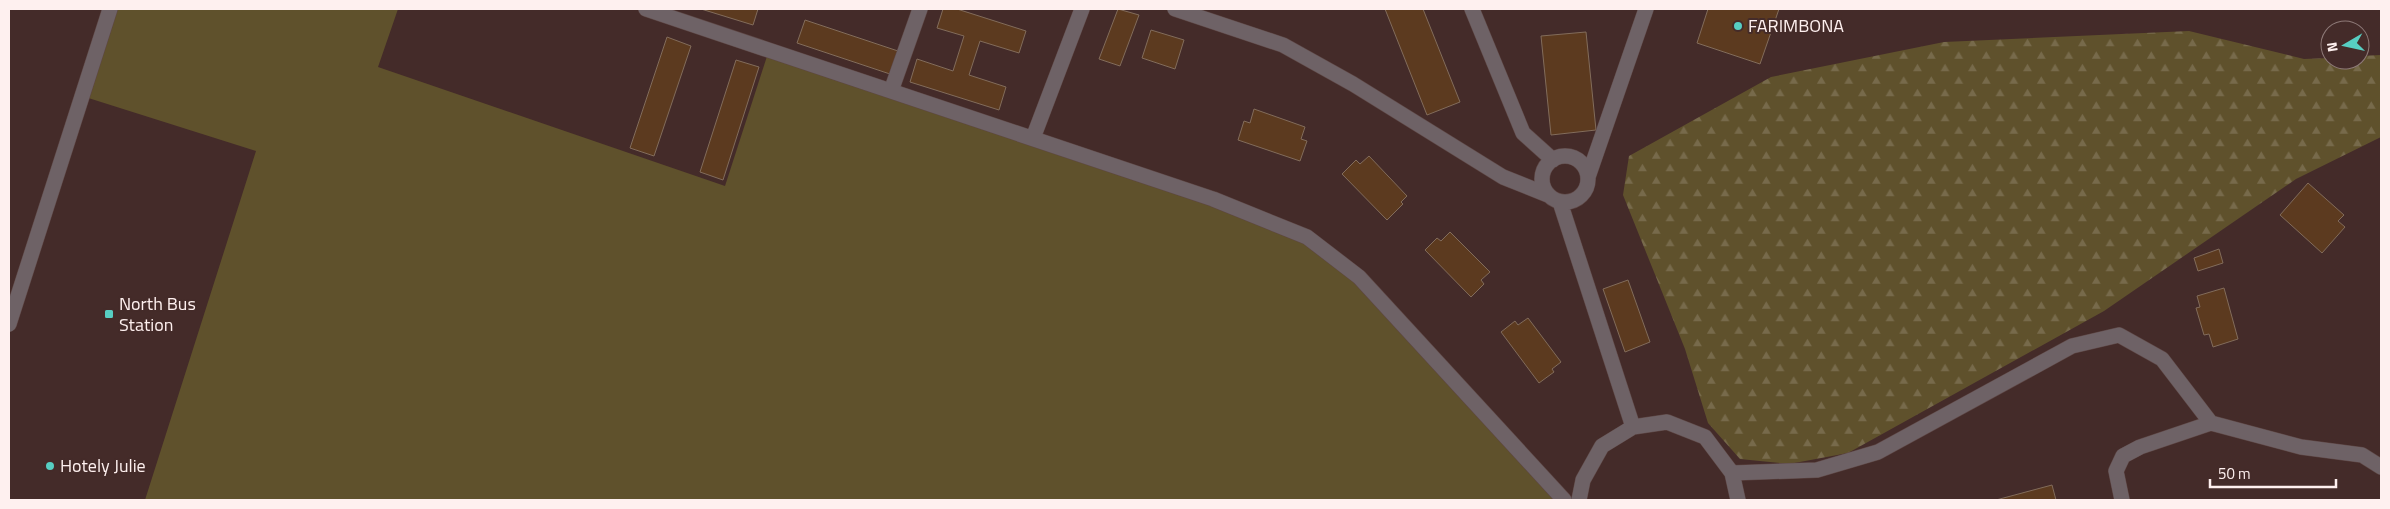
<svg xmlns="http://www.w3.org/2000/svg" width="2390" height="509" font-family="'Titillium Web',sans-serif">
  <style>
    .grass { fill: #5f512c }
    .forest { fill: url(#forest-firs) }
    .building { fill: #5c3a1f; stroke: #826c5b }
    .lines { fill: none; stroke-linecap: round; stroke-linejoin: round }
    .minor-casing { stroke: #5e4745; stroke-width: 16 }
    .minor { stroke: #6e6266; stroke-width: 15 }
    .poi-dot { fill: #57cec2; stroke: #442b29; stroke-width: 2 }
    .labels { text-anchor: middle; stroke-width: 4; stroke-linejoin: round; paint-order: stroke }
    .poi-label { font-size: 18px; fill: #fef0ef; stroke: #442b29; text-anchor: start }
  </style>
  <defs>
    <pattern id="forest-firs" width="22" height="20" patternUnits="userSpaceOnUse" patternTransform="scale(1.25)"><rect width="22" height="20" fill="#5f512c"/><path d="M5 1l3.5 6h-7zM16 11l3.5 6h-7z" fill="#776a4b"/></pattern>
  </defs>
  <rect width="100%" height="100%" fill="#442b29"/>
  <!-- grass -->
  <path class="grass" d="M 110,9 L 398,9 L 378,67 L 725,186 L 769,50 L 1307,237 L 1359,277 L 1564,500 L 145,500 L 256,151 L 82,96 Z"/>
  <!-- forest -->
  <path class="forest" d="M 2189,31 L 2304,59 L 2330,58 L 2330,60 L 2360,60 L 2360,56 L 2381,55 L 2381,137 L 2296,179 L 2104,311 L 1848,453 L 1789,464 L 1740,459 L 1708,423 L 1685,349 L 1623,195 L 1629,156 L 1771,77 L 1944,42 Z"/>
  <!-- building -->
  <path class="building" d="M 701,9 L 758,9 L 753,25 Z
    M 943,9 L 957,9 L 1026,31 L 1019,53 L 980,41 L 969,75 L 1006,87 L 999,110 L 910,82 L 917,59 L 953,71 L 964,36 L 937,28 Z
    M 1118,9 L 1139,15 L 1120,66 L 1099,59 Z
    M 1385,9 L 1423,9 L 1460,102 L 1427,115 Z
    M 1708,9 L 1779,9 L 1760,64 L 1697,43 Z
    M 805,20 L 898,51 L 890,74 L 797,43 Z
    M 1151,30 L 1184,40 L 1175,69 L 1142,58 Z
    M 1586,32 L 1596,130 L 1551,135 L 1541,36 Z
    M 667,37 L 691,46 L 654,156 L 630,148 Z
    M 736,60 L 759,67 L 723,180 L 700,172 Z
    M 1254,109 L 1305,127 L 1301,139 L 1307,141 L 1300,161 L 1238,140 L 1244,121 L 1250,123 Z
    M 1369,156 L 1407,196 L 1401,202 L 1403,204 L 1387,220 L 1342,174 L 1356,160 L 1360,164 Z
    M 2308,183 L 2344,215 L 2338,221 L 2345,227 L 2322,253 L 2280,215 Z
    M 1450,232 L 1490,272 L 1481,280 L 1484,284 L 1471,297 L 1425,250 L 1437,238 L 1441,241 Z
    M 2219,249 L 2223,263 L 2198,271 L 2194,258 Z
    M 1628,280 L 1650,342 L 1625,352 L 1603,289 Z
    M 2224,288 L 2238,339 L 2213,347 L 2209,334 L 2204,335 L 2196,308 L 2200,307 L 2197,296 Z
    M 1528,318 L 1561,362 L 1552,369 L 1554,372 L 1539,383 L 1501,332 L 1515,321 L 1518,325 Z
    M 2052,485 L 2056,500 L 1996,500 Z"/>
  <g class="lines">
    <defs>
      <path id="minor" d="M 646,9 L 1213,199 L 1307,237 L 1359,277 L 1564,500
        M 1175,9 L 1283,45 L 1353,84 L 1503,177 L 1548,195
        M 1472,9 L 1523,133 L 1553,160
        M 891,91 L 920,9
        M 1033,138 L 1082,9
        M1542 179a23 23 0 1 1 46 0a23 23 0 1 1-46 0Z
        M 1588,177 L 1646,9
        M 1560,202 L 1633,427
        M 9,324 L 110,9
        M 1732,473 L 1738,500
        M 1579,500 L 1583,480 L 1602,446 L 1633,427 L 1667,422 L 1705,437 L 1732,473 L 1817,470 L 1878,452 L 2072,346 L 2119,335 L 2162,359 L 2211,423 L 2301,447 L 2362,455 L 2381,467
        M 2122,500 L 2116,471 L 2123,456 L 2140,447 L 2211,423"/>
    </defs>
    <!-- minor casing -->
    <use href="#minor" class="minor-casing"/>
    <!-- minor -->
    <use href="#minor" class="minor"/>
  </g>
  <!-- markers -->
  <g class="poi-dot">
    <circle cx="1738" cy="26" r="5"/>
    <rect x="104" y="309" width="10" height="10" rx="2.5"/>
    <circle cx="50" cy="466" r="5"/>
  </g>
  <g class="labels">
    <!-- poi labels -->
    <g class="poi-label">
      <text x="1748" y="32">FARIMBONA</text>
      <text x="119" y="310">North Bus<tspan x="119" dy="21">Station</tspan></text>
      <text x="60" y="472">Hotely Julie</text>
    </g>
  </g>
  <!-- border -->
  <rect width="2390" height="509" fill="none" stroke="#fef0ef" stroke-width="20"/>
  <!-- north arrow -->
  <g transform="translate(2345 45) rotate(261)"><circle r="24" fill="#442b29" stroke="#8e7a78"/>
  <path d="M0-4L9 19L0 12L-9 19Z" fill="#57cec2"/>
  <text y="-8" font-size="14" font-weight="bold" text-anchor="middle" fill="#fef0ef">N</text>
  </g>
  <!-- scale -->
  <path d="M2210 479v8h126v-8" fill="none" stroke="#fef0ef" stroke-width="2.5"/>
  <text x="2218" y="479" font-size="15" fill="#fef0ef" stroke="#442b29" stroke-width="4" paint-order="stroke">50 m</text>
</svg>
